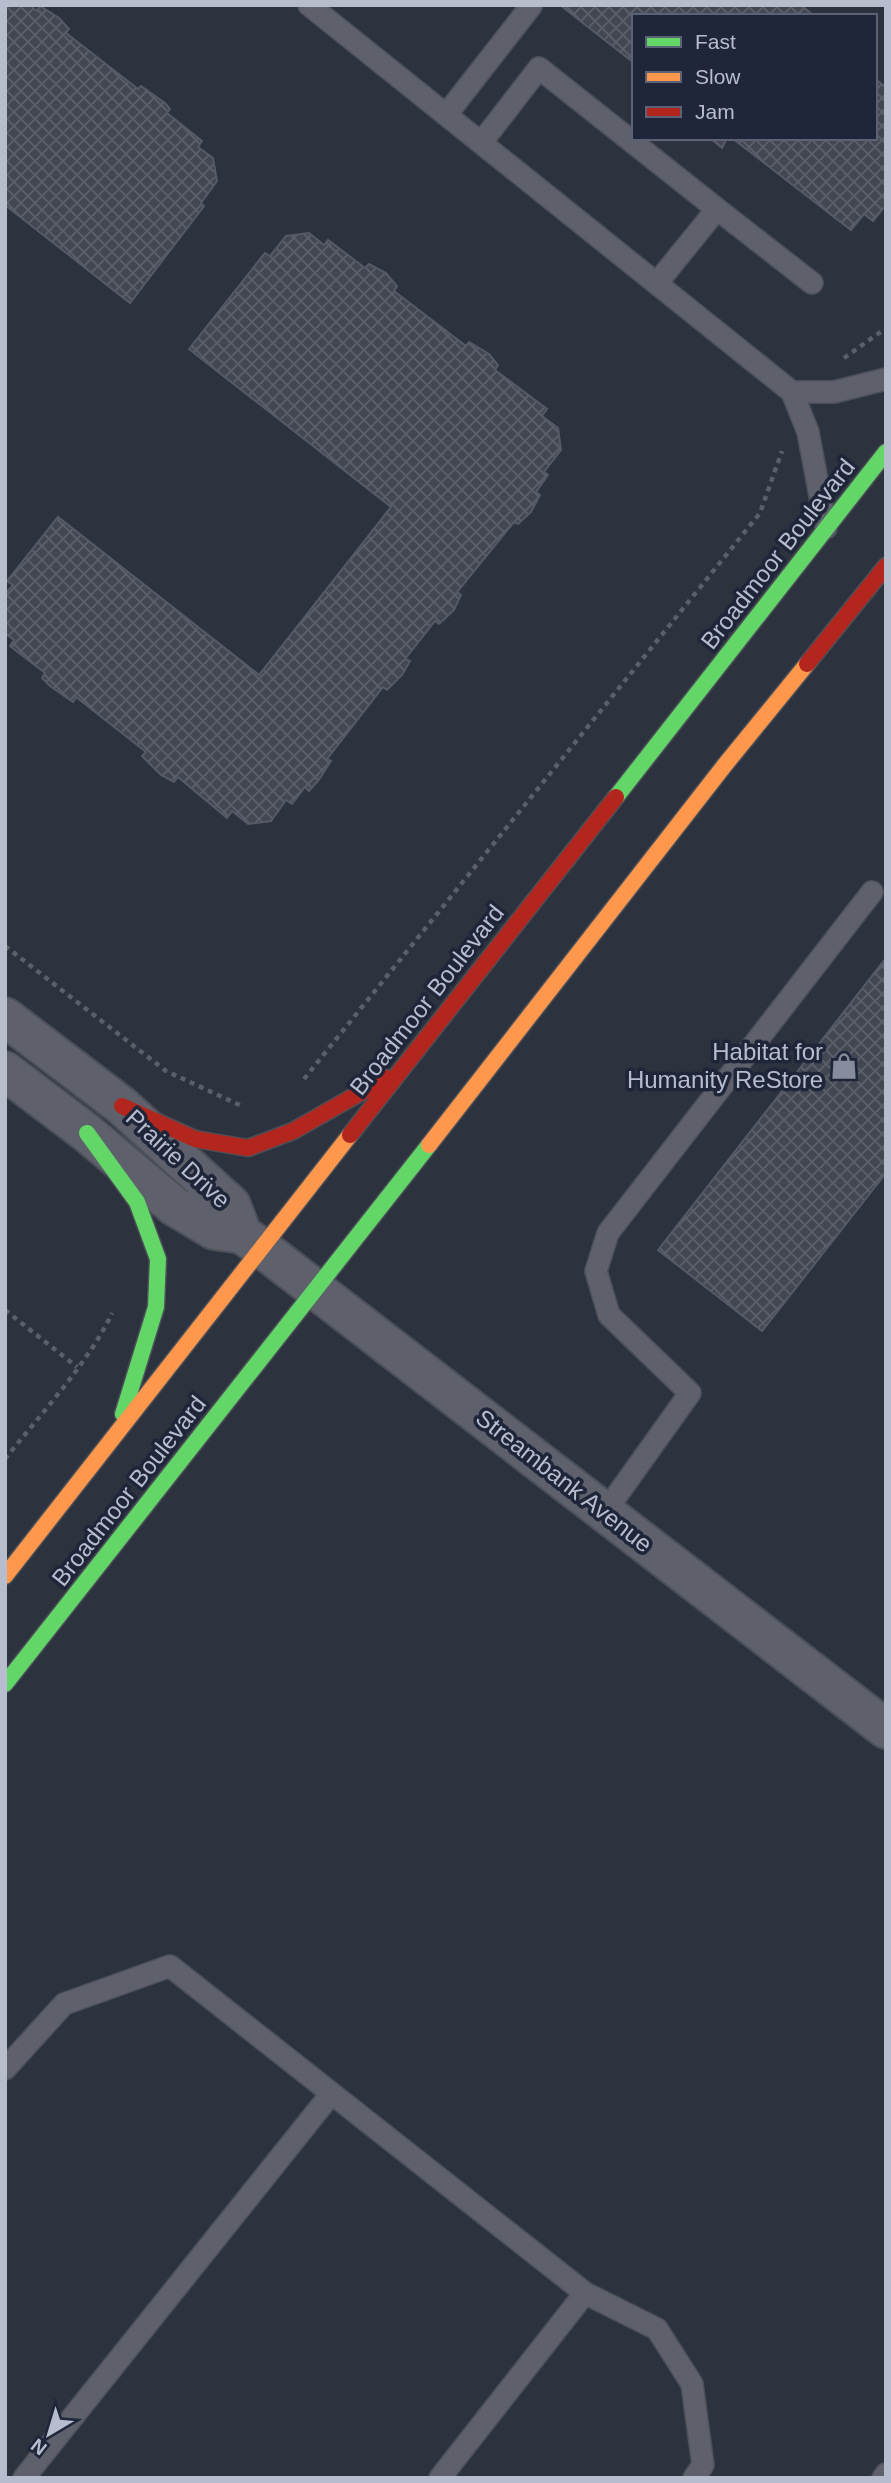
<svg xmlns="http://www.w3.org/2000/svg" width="891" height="2483" font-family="Helvetica,sans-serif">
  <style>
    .building { fill: url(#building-cross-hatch); stroke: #555a65; stroke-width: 2 }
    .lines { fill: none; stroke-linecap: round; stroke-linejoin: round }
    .lane-casing { stroke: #4b4f58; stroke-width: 24 }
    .street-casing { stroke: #4b4f58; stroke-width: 42 }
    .fast-casing { stroke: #4b4f58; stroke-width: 19 }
    .slow-casing { stroke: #4b4f58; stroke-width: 19 }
    .jam-casing { stroke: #4b4f58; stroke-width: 19 }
    .path { stroke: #5b5f68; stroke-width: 4.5; stroke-dasharray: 5 5; stroke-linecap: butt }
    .lane { stroke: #5e616b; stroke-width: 21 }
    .street { stroke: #5e616b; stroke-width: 38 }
    .fast { stroke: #63d668; stroke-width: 16 }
    .slow { stroke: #ff974d; stroke-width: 16 }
    .jam { stroke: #b3261e; stroke-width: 16 }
    .labels { text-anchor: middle; stroke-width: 7; stroke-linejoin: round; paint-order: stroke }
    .street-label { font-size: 24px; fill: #b8bdce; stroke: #1f263a }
    .poi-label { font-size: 24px; fill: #b8bdce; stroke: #1f263a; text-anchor: end }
  </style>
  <defs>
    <pattern id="building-cross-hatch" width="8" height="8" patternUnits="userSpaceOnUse" patternTransform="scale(1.75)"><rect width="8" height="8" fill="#434752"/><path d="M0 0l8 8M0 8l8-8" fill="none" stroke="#5c606a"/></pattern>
  </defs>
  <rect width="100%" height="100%" fill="#2c323e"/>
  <!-- building -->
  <path class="building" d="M 5,5 L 30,5 L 37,11 L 40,6 L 59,18 L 69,29 L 66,33 L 138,89 L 141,86 L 165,103 L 170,109 L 167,113 L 202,141 L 198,147 L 213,158 L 217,181 L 201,203 L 204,206 L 130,303 L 5,205 Z
    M 560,5 L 801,5 L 814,16 L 634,16 L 634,63 Z
    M 875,79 L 886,87 L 886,205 L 873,221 L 864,214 L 851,230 L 732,138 L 875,138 Z
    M 710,138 L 727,138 L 722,148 Z
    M 309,233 L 324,245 L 328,240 L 365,268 L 369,264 L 386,273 L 397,286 L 394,291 L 466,346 L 469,342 L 489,354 L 498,365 L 495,370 L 547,409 L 542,416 L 558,428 L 561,450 L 544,472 L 548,475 L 536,492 L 540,495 L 531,512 L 518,524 L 514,522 L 457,592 L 461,595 L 454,610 L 439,624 L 435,621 L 405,659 L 410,661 L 402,675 L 387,690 L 383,687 L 327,759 L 331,761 L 318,781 L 309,791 L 305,787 L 292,804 L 286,800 L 271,821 L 248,824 L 232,811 L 227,818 L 178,777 L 174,782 L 161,775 L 142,756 L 146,752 L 76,697 L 73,702 L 50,686 L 42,678 L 45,673 L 10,646 L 14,640 L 5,633 L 5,594 L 13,585 L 7,581 L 58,517 L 259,675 L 391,507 L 189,349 L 265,253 L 270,256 L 286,236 Z
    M 886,958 L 886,1173 L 762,1331 L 658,1250 Z"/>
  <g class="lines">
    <defs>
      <path id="lane" d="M 309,5 L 792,392 L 808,432 L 826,528
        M 446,115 L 531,6
        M 481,143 L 539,68 L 717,209 L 657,283
        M 717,209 L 812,283
        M 792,392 L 834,392 L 886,379
        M 605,1512 L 690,1393 L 609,1315 L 596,1271 L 608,1233 L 872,892
        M 5,2069 L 64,2004 L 170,1966 L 585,2293 L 657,2329 L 692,2384 L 703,2465 L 694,2478
        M 24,2478 L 331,2094
        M 440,2478 L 585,2293
        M 883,2478 L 886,2474"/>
      <path id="street" d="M 5,1017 L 122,1106 L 231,1205 L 242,1234
        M 5,1071 L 87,1133 L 174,1206 L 214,1230 L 242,1234 L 263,1249 L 886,1729"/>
      <path id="fast" d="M 616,797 L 886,452
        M 87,1133 L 137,1202 L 158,1259 L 156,1307 L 123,1414
        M 5,1684 L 429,1145"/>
      <path id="slow" d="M 429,1145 L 724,766 L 807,664
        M 5,1576 L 350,1135"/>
      <path id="jam" d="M 807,664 L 886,566
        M 122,1106 L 195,1139 L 248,1148 L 293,1131 L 386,1078
        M 350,1135 L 616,797"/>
    </defs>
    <!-- lane casing -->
    <use href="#lane" class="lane-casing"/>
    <!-- street casing -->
    <use href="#street" class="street-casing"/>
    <!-- fast casing -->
    <use href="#fast" class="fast-casing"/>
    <!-- slow casing -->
    <use href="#slow" class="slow-casing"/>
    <!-- jam casing -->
    <use href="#jam" class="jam-casing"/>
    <!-- path -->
    <path class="path" d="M 844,358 L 886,328
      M 5,946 L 166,1071 L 244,1107
      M 304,1079 L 760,513 L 782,451
      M 5,1310 L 77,1367
      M 5,1459 C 39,1416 90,1361 112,1313"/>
    <!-- lane -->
    <use href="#lane" class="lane"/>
    <!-- street -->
    <use href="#street" class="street"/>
    <!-- fast -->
    <use href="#fast" class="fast"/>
    <!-- slow -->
    <use href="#slow" class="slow"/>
    <!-- jam -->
    <use href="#jam" class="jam"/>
  </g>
  <!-- icons -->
  <defs>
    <symbol id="shop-bare" viewBox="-9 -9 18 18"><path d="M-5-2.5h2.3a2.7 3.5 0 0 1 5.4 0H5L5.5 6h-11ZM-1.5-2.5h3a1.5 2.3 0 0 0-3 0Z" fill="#878c9c" stroke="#1f263a" stroke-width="2.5" paint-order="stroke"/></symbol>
  </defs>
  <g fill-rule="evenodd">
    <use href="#shop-bare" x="825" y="1047" width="38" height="38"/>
  </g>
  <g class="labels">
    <!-- street labels -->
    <g class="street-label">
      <text transform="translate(778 554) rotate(-52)" y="8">Broadmoor Boulevard</text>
      <text transform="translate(427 1000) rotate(-52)" y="8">Broadmoor Boulevard</text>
      <text transform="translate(178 1159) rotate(43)" y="8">Prairie Drive</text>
      <text transform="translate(564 1481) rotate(38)" y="8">Streambank Avenue</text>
      <text transform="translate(129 1491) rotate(-52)" y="8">Broadmoor Boulevard</text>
    </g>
    <!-- poi labels -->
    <g class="poi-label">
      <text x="823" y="1060">Habitat for<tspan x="823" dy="28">Humanity ReStore</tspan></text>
    </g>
  </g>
  <!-- border -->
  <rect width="891" height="2483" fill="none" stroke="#b8bdce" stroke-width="14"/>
  <!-- legend -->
  <rect x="632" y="14" width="245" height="126" fill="#1f263a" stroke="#5c6275" stroke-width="2"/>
  <rect x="646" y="37" width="35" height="10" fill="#63d668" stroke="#5c6275" stroke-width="2"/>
  <text x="695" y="49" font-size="21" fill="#b8bdce">Fast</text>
  <rect x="646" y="72" width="35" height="10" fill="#ff974d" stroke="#5c6275" stroke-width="2"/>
  <text x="695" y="84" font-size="21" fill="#b8bdce">Slow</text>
  <rect x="646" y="107" width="35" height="10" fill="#b3261e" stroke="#5c6275" stroke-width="2"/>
  <text x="695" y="119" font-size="21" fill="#b8bdce">Jam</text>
  <!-- north arrow -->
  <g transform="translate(49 2434) rotate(218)" stroke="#1f263a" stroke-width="5" paint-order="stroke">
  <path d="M0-5L12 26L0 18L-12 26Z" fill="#b8bdce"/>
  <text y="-10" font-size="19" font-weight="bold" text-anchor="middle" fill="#b8bdce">N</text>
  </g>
</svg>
